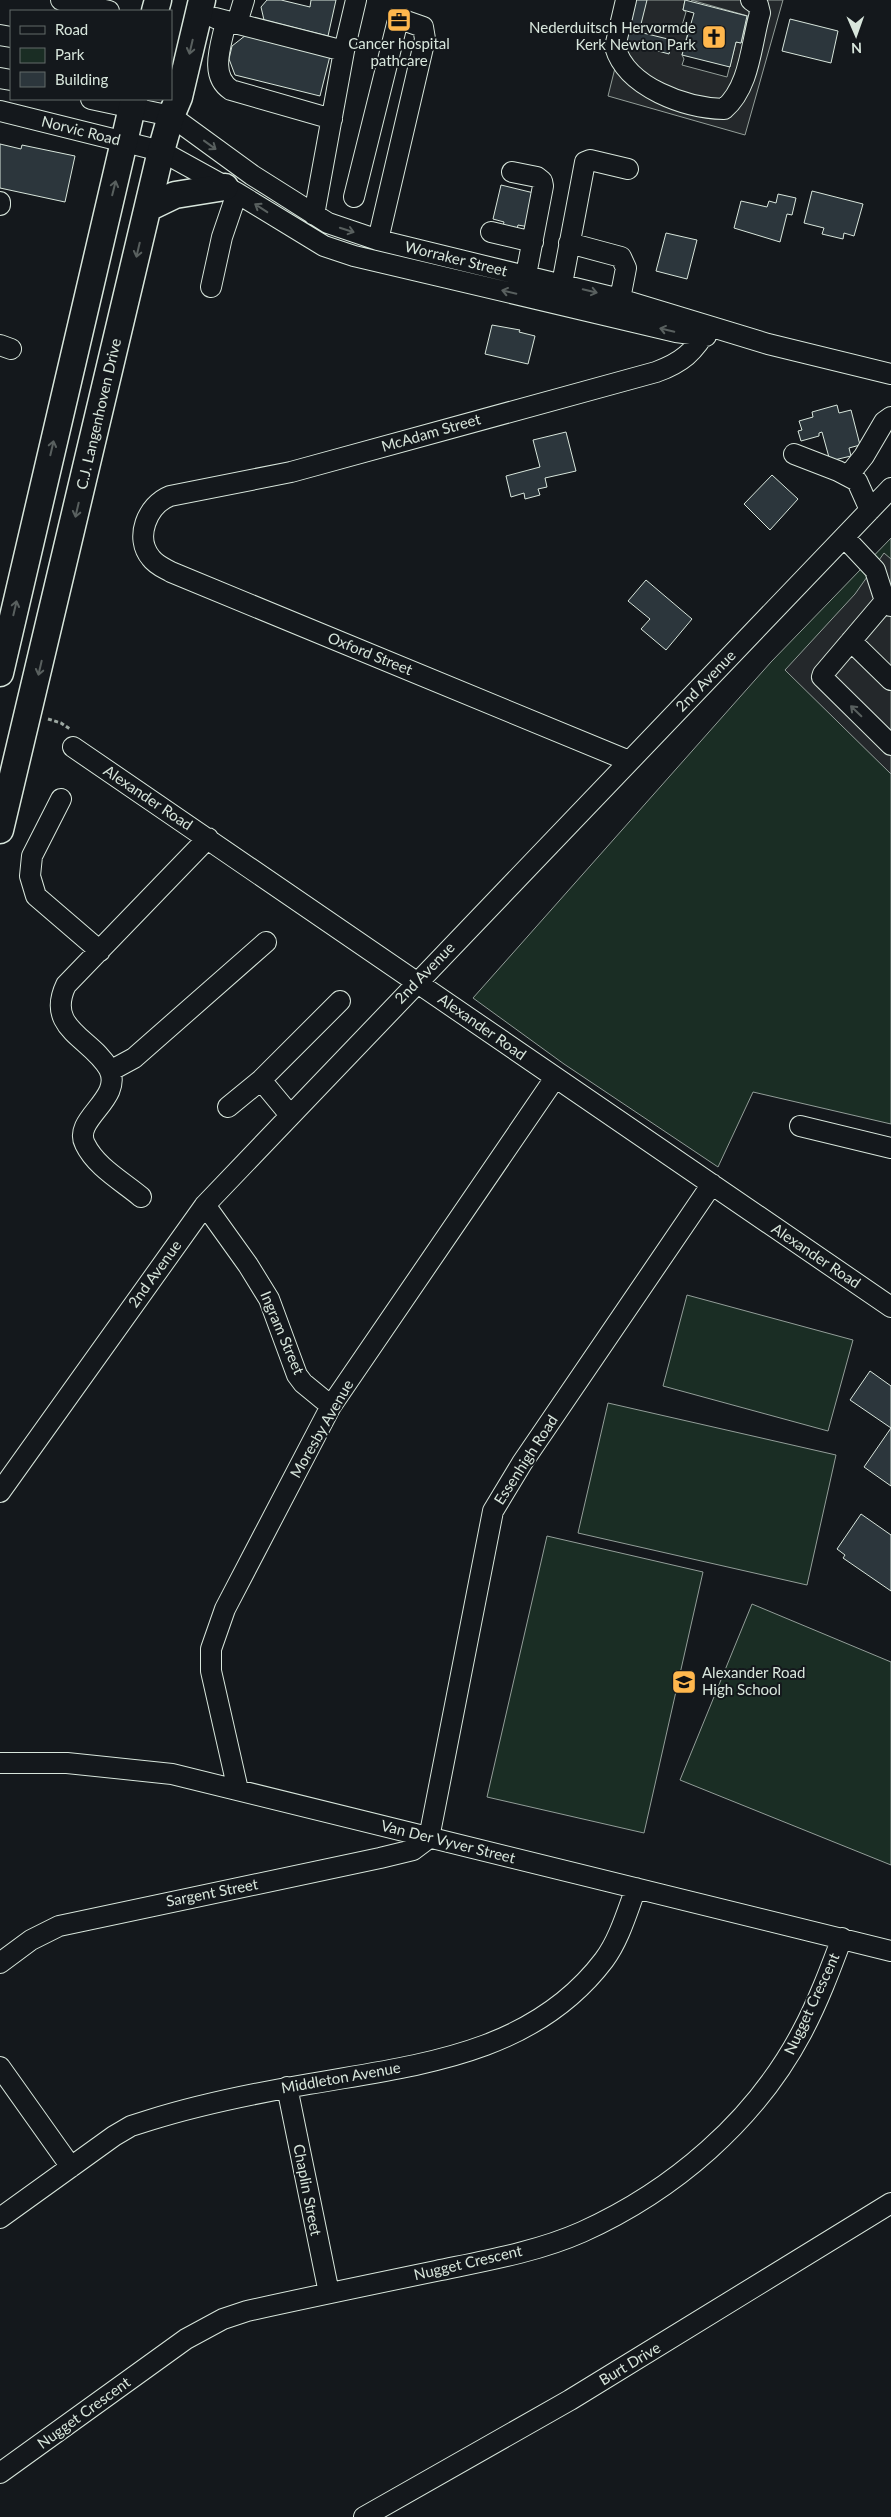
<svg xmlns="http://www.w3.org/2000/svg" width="891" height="2517" font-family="Lato,sans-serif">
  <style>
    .green { fill: #1a2d24; stroke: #939e99 }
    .parking { fill: #24282b; stroke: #939e99 }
    .building { fill: #2c363c; stroke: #d8e6dc }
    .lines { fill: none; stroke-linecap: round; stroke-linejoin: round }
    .minor-casing { stroke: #d8e6dc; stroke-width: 22 }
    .major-casing { stroke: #d8e6dc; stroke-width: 29 }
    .path { stroke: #9da8a2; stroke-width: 3; stroke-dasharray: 4 2.5; stroke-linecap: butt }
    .minor { stroke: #14181c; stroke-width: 20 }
    .major { stroke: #14181c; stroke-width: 26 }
    .oneway { stroke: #59605f }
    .labels { text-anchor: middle; stroke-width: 4; stroke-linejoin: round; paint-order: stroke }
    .poi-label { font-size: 15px; fill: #d8e6dc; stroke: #14181c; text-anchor: end }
    .street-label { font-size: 15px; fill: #d8e6dc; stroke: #14181c }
  </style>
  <rect width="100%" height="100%" fill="#14181c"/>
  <!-- green -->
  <path class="green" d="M 891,538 L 891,1124 L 753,1092 L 718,1167 L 564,1064 L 473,998 L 771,662 Z
    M 687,1295 L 853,1340 L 828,1431 L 663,1386 Z
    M 608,1403 L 836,1455 L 807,1585 L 578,1533 Z
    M 547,1536 L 703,1572 L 644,1833 L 487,1797 Z
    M 752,1604 L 891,1662 L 891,1865 L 680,1780 Z"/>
  <!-- parking -->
  <path class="parking" d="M 632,0 L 685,0 L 683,10 L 686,12 L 681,29 L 688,32 L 682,55 L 684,59 L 682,65 L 727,77 L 736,42 L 741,43 L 748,16 L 691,0 L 783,0 L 745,135 L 608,96 Z
    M 884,553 L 891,559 L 891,774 L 785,670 L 855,594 Z"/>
  <!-- building -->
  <path class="building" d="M 267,0 L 281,0 L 310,7 L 311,0 L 336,0 L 328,36 L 264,20 L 261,7 Z
    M 632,0 L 647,0 L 639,32 L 672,40 L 669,54 L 622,41 Z
    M 685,0 L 747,16 L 741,43 L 736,42 L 730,67 L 682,55 L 694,13 L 683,10 Z
    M 790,19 L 838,31 L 831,63 L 782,51 Z
    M 246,35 L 330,56 L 320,96 L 235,75 L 229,59 L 232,46 Z
    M 0,144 L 21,149 L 22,145 L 75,156 L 65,202 L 0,188 Z
    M 501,185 L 538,194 L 529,227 L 518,225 L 517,229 L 503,226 L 504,222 L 493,219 Z
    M 812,191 L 863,204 L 854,236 L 844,233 L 843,239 L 822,234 L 824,228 L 804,223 Z
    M 778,194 L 796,198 L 792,215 L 787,214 L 780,242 L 734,228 L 741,201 L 767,207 L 769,201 L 776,203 Z
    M 666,233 L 697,240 L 687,279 L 656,271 Z
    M 492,325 L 520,330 L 519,332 L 535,336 L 528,364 L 485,354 Z
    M 837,405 L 839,413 L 851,410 L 860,445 L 849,448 L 851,456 L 830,461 L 822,432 L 819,433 L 819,436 L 801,441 L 798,431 L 802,430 L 799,421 L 813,417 L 812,412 Z
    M 566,432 L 576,471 L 545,478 L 547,487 L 538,489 L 540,495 L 525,499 L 524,493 L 511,497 L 506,476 L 540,467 L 533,440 Z
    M 772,475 L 798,499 L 770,530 L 744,504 Z
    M 646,580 L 692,619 L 666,650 L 641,629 L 650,619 L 628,601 Z
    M 870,1371 L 891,1386 L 891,1486 L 864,1467 L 891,1428 L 850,1400 Z
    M 861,1514 L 891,1535 L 891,1591 L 843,1558 L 845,1555 L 837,1549 Z"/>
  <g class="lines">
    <defs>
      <path id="minor" d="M 61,0 L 109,11
        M 626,0 L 615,47 C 627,88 686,108 724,109 C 750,87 751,44 760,13 L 758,5 L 751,0
        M 215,18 L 344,51
        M 226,21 C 222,43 208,75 231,90 L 332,119
        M 237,23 L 244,0
        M 0,35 L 11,37
        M 0,78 L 11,80
        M 91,99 L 171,116 L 252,175 L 328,223 L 378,240 L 620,299 L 768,344 L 891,374
        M 0,111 L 161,151 L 237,193 L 324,246 L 354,256 L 676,332 L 706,336
        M 512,172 L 537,177 L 542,181 L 543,186 L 526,275
        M 354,197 L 397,24 L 403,20 L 423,27 L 425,39 L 378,240
        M 0,205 L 0,202
        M 314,215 L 344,51 L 356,0
        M 491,232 L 533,242
        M 569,243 L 621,257 L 626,268 L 620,299
        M 562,284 L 585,162 L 590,160 L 628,169
        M 211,287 L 222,237 L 237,193
        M 0,345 L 11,349
        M 794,454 L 838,471 L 857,481 L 870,510
        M 848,476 L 864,456 L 884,422 L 891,417
        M 844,537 L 875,570 L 885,601 L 891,606
        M 885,601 L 823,674 L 822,677 L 891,745
        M 851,641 L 891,680
        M 73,747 L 891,1307
        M 629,761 L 171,572 C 164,568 156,565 151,558 C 134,538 147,505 170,496 L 291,472 L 656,372 C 681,363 695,352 708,327
        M 61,799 L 32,856 L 30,876 L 36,896 L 100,951
        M 110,1071 L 134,1058 L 266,942
        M 261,1080 L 290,1115
        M 228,1107 L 261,1080 L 340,1001
        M 800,1126 L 891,1148
        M 141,1197 C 122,1181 96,1167 85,1144 C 72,1119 124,1099 109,1069 C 92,1038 45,1029 66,985 L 208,838
        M 205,1205 L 248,1265 L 269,1299 L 297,1375 L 303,1383 L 331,1406
        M 0,1492 L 205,1205 L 891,488
        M 0,1763 L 67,1763 L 172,1774 L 891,1951
        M 238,1790 L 211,1671 L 211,1649 L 225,1609 L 331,1406 L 555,1078
        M 0,1963 L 31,1940 L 59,1926 L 380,1858 L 413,1850 L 429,1838 L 493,1511 L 522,1463 L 712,1184
        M 0,2067 L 71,2167
        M 287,2087 L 329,2293
        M 0,2218 L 114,2136 L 131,2126 L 150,2120 C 201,2104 256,2093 309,2084 C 417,2065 532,2055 604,1960 C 619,1940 627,1912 636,1888
        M 0,2473 L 186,2339 L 223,2319 L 247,2311 C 310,2297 373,2284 436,2271 C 484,2261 537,2252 582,2232 C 673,2191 755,2121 802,2032 C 818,2002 830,1970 842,1938
        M 364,2517 L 570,2400 L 891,2203"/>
      <path id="major" d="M 155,11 L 158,0
        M 148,208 L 175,195 L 225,187
        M 0,673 L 134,99
        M 0,830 L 161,151 L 171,116 L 179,97 L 202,0"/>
    </defs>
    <!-- minor casing -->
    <use href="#minor" class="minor-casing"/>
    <!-- major casing -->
    <use href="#major" class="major-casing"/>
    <!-- path -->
    <path class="path" d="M 48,719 L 61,723 L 70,729"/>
    <!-- minor -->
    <use href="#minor" class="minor"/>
    <!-- major -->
    <use href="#major" class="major"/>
  </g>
  <!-- one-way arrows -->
  <defs><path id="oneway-shaft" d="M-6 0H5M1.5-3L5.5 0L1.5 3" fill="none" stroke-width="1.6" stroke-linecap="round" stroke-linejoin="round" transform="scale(1.25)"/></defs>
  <g class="oneway">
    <use href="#oneway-shaft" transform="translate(191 47) rotate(103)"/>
    <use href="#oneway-shaft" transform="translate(210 145) rotate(36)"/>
    <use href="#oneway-shaft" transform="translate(114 188) rotate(-76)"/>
    <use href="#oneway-shaft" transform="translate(261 208) rotate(-147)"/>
    <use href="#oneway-shaft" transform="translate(347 230) rotate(18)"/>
    <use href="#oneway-shaft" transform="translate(138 250) rotate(103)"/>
    <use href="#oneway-shaft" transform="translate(590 291) rotate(14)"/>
    <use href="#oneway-shaft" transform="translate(509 292) rotate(-167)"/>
    <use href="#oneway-shaft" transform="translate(667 330) rotate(-167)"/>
    <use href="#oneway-shaft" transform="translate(52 448) rotate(-77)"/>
    <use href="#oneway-shaft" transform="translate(77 510) rotate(103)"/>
    <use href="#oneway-shaft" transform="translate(15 608) rotate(-77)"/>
    <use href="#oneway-shaft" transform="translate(40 668) rotate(103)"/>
    <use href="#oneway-shaft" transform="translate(856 711) rotate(-136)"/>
  </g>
  <!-- icons -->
  <defs>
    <symbol id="office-square" viewBox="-11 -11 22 22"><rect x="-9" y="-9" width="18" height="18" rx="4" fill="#ffb74d" stroke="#14181c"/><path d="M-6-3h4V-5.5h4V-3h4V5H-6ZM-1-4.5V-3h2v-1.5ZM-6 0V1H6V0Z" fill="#111"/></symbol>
    <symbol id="church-square" viewBox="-11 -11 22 22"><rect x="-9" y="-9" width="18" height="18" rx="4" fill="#ffb74d" stroke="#14181c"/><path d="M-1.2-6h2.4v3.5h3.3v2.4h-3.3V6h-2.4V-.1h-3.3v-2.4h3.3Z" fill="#111"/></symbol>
    <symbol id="school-square" viewBox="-11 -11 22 22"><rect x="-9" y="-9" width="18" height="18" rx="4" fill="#ffb74d" stroke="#14181c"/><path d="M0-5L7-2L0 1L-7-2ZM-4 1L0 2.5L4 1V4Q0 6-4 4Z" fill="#111"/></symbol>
  </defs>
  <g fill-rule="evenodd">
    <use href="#office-square" x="385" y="6" width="28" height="28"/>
    <use href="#church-square" x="700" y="23" width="28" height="28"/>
    <use href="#school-square" x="670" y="1668" width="28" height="28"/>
  </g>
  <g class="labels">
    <!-- poi labels -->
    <g class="poi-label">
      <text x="696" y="33">Nederduitsch Hervormde<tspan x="696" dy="17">Kerk Newton Park</tspan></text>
      <text x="399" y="49" text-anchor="middle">Cancer hospital<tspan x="399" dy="17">pathcare</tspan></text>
      <text x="702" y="1678" text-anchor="start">Alexander Road<tspan x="702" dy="17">High School</tspan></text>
    </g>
    <!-- street labels -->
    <g class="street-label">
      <text transform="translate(81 131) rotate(14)" y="5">Norvic Road</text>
      <text transform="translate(456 259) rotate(14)" y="5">Worraker Street</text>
      <text transform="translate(99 414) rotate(-77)" y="5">C.J. Langenhoven Drive</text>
      <text transform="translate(431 433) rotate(-16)" y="5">McAdam Street</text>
      <text transform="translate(370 654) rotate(22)" y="5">Oxford Street</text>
      <text transform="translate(706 681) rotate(-46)" y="5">2nd Avenue</text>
      <text transform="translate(148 798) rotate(34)" y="5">Alexander Road</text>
      <text transform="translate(425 973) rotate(-46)" y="5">2nd Avenue</text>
      <text transform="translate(482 1027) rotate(35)" y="5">Alexander Road</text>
      <text transform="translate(816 1256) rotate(34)" y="5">Alexander Road</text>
      <text transform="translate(155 1274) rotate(-54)" y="5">2nd Avenue</text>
      <text transform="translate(282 1333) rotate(67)" y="5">Ingram Street</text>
      <text transform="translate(322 1429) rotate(-60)" y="5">Moresby Avenue</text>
      <text transform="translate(526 1460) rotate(-57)" y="5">Essenhigh Road</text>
      <text transform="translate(448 1842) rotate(14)" y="5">Van Der Vyver Street</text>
      <text transform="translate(212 1893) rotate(-11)" y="5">Sargent Street</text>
      <text transform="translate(812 2004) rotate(-65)" y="5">Nugget Crescent</text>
      <text transform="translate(341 2078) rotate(-10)" y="5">Middleton Avenue</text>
      <text transform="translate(307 2190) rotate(79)" y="5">Chaplin Street</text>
      <text transform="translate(468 2263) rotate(-13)" y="5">Nugget Crescent</text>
      <text transform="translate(630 2364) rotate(-31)" y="5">Burt Drive</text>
      <text transform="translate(84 2413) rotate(-36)" y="5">Nugget Crescent</text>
    </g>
  </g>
  <!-- legend -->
  <rect x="10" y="10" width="162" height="90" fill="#14181c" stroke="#626a69"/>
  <rect x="20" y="26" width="25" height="8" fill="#14181c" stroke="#626a69"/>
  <text x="55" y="35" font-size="15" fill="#d8e6dc">Road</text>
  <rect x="20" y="48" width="25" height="15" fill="#1a2d24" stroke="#626a69"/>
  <text x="55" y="60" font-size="15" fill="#d8e6dc">Park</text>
  <rect x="20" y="72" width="25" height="15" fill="#2c363c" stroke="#626a69"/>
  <text x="55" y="85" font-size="15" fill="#d8e6dc">Building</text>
  <!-- north arrow -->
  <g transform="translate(856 35) rotate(178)" stroke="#14181c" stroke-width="4" paint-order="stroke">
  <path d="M0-4L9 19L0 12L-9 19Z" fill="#d8e6dc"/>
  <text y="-8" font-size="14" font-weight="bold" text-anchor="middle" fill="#d8e6dc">N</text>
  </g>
</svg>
